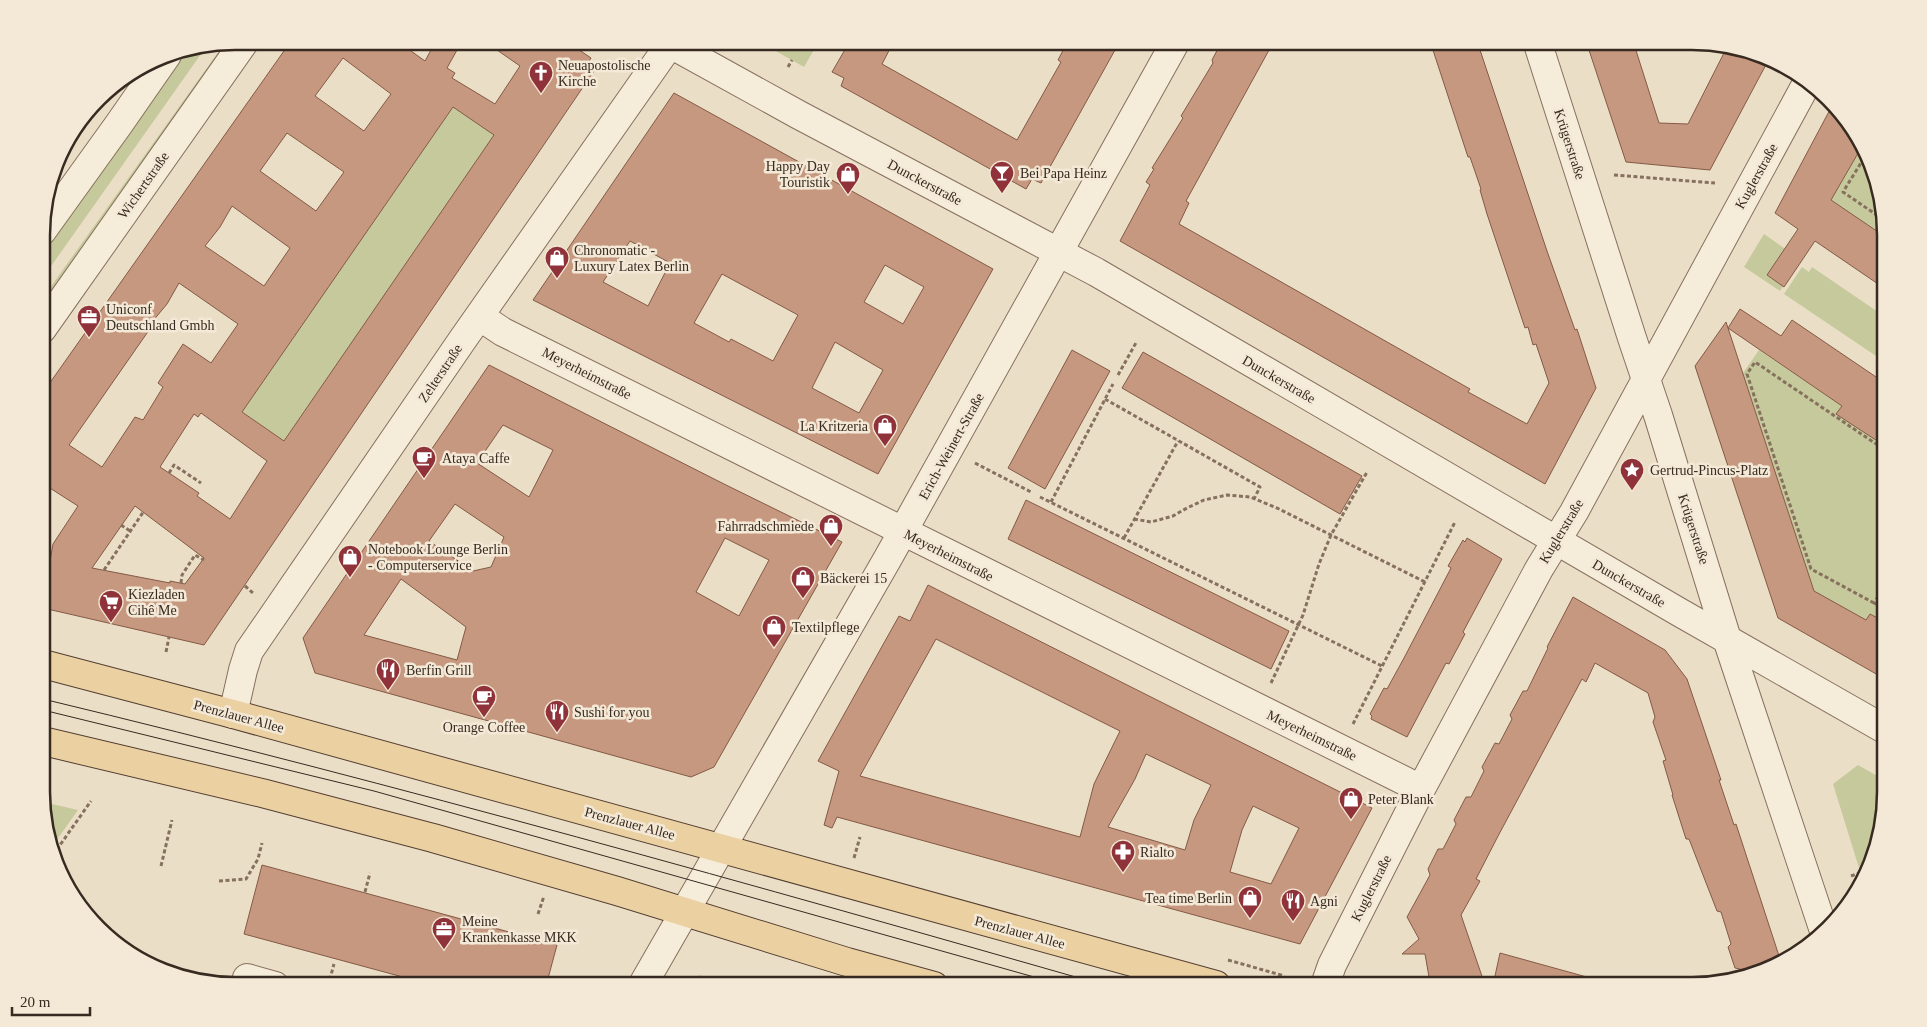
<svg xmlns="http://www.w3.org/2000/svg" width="1927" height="1027" font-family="Georgia,serif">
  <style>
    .green { fill: #c6c99b }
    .building { fill: #c79880; stroke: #835a45; fill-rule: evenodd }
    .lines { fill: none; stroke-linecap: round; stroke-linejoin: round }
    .minor-casing { stroke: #86705e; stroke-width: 30 }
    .major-casing { stroke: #543f31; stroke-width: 30 }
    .path { stroke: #86705e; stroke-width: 3; stroke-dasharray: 4 2.5; stroke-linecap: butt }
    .minor { stroke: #f6ecda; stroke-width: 28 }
    .major { stroke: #ebd0a2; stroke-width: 28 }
    .tram { stroke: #372a20; stroke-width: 1 }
    .labels { text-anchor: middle; stroke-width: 5; stroke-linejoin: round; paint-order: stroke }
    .poi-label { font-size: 14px; fill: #372a20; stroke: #f3e9d6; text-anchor: start }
    .street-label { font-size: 14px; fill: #372a20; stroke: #f3e9d6 }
    .rim { fill: none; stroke: #372a20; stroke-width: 2.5 }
  </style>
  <rect width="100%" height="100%" fill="#ebdec7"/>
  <!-- green -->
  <path class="green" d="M 758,41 L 819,41 L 804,67 Z
    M 233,42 L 42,312 L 42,299 L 224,44 Z
    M 206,47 L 42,279 L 42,246 L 182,52 Z
    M 453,107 L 494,135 L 284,441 L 242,412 Z
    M 1861,148 L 1884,210 L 1884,236 L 1831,200 Z
    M 1764,234 L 1801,260 L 1783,251 L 1767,275 L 1783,286 L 1780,291 L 1744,267 Z
    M 1802,267 L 1809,272 L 1812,267 L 1884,316 L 1885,362 L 1784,294 Z
    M 1759,350 L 1842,406 L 1836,414 L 1880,432 L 1875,440 L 1885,447 L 1885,631 L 1881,629 L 1884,621 L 1870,614 L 1866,620 L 1814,591 L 1743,373 Z
    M 1858,765 L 1886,781 L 1886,792 L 1869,864 L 1859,868 L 1833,784 Z
    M 43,802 L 78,810 L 51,848 L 43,817 Z
    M 699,975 L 736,986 L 693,986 Z"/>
  <!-- building -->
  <path class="building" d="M 291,41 L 397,41 L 425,61 L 436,41 L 462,41 L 447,68 L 455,73 L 452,78 L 495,104 L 520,66 L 484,41 L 566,41 L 591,58 L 588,63 L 596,68 L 204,645 L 43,608 L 42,560 L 50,561 L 53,544 L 78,506 L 42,483 L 42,394 ZM 343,58 L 391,94 L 364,131 L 315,96 ZM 453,107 L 494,135 L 284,441 L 242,412 ZM 287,133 L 344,172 L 316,211 L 260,171 ZM 232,206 L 290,248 L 264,286 L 205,246 L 220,227 ZM 179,283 L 238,324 L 211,363 L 183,344 L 158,383 L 163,387 L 143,420 L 135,417 L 102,467 L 69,445 L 154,323 L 152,322 L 167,304 ZM 201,413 L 267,461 L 230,519 L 197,496 L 199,493 L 160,467 L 194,414 L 198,417 ZM 135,506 L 204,558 L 185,584 L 170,581 L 170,583 L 92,568 Z
    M 850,41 L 894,41 L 882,64 L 1017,140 L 1061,62 L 1058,60 L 1068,41 L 1120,41 L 1041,183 L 1032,179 L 1026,189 L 841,86 L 844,78 L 832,72 Z
    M 1222,41 L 1274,41 L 1186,201 L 1189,203 L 1179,224 L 1470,389 L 1468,392 L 1527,424 L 1549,383 L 1536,344 L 1533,345 L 1528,327 L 1525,328 L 1487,214 L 1480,190 L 1481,189 L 1470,157 L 1468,157 L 1430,41 L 1477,41 L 1547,251 L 1575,330 L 1577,329 L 1596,388 L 1545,484 L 1120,241 L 1150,185 L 1146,182 L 1154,169 L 1152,168 L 1183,118 L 1181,116 L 1213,63 L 1212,60 Z
    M 1586,41 L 1633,41 L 1659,123 L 1688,124 L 1726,49 L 1769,59 L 1710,170 L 1626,162 Z
    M 674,93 L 993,269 L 878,474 L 533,300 ZM 630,241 L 670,263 L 648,306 L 603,282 ZM 885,265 L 924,287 L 903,324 L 864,302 ZM 722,274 L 798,315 L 773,361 L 731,339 L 729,342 L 694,323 ZM 835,342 L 883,370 L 859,413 L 812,388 Z
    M 1833,104 L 1853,127 L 1861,148 L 1831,200 L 1884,236 L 1884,288 L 1815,241 L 1784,287 L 1767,275 L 1798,229 L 1775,213 Z
    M 1740,309 L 1781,336 L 1792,320 L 1885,383 L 1885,446 L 1836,414 L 1842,406 L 1728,328 L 1814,591 L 1866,620 L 1870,614 L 1885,622 L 1885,679 L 1778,618 L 1695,366 L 1726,322 L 1728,328 Z
    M 1072,350 L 1110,371 L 1045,489 L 1008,468 Z
    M 1143,352 L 1362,476 L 1340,514 L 1122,388 Z
    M 489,365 L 724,484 L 842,542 L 714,767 L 691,777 L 315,673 L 303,638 ZM 503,425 L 553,450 L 529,497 L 477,463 ZM 455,504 L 504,537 L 491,567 L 473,571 L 429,541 ZM 725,538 L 769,560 L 739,616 L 696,592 ZM 401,579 L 466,627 L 457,660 L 364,635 Z
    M 1026,500 L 1289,631 L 1271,669 L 1008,539 Z
    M 1467,538 L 1502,559 L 1463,632 L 1465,634 L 1449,664 L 1446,663 L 1407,737 L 1371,719 L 1372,716 L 1370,714 L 1384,688 L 1387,689 L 1404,658 L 1451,568 L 1448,566 L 1463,540 L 1465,542 Z
    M 928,585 L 1372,808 L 1300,944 L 837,817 L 832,828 L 824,825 L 839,771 L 818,761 L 899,616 L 910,621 ZM 936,639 L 1120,731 L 1094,784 L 1080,837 L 860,776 ZM 1146,754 L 1211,785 L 1194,820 L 1185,850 L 1108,827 L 1135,779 ZM 1253,806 L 1299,828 L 1271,884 L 1230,872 L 1242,830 Z
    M 1573,597 L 1665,650 L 1687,679 L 1721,780 L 1719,780 L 1734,825 L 1736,824 L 1781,962 L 1754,976 L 1743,978 L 1740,969 L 1735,968 L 1728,947 L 1731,944 L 1721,912 L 1717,911 L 1689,839 L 1686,839 L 1672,795 L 1673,795 L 1663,761 L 1666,760 L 1653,722 L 1655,717 L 1648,693 L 1595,663 L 1586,682 L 1582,679 L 1497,838 L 1476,879 L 1480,881 L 1461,915 L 1485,985 L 1458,985 L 1429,977 L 1425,954 L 1402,954 L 1419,939 L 1407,917 L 1430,875 L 1428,869 L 1438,849 L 1443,849 L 1456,824 L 1454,820 L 1466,797 L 1471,797 L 1484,771 L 1482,767 L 1495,743 L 1499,744 L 1512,719 L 1510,715 L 1523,691 L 1527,691 L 1548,648 L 1547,647 Z
    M 262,865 L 557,945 L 546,986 L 425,986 L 425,983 L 244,934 Z
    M 1500,953 L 1594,979 L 1593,985 L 1493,985 Z"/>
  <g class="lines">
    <defs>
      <path id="minor" d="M 665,41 L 799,115 L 1096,272 L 1679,612 L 1886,730
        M 1537,41 L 1632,338 L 1658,415 L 1727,639 L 1824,931
        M 42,231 L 119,124 L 167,55
        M 479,316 L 503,332 L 1421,789
        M 42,329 L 245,41
        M 233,714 L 243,670 L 249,651 L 463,339 L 670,44
        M 1325,985 L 1332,965 L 1421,789 L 1539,569 L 1574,512 L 1808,81
        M 245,986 L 247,978 L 275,986
        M 642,986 L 888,558 L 1176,41"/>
      <path id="major" d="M 43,664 L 233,714 L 1216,985
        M 43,741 L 262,793 L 433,838 L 617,891 L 847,962 L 934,986"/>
    </defs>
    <!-- minor casing -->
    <use href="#minor" class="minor-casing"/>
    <!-- major casing -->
    <use href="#major" class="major-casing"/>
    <!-- path -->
    <path class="path" d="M 788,67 L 792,60
      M 1864,158 L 1843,192 L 1884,220
      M 1614,175 L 1715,183
      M 1118,375 L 1137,341
      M 1105,399 L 1260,487 L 1254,499
      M 975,463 L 1031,492
      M 169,473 L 174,465 L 201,483
      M 1040,497 L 1382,666
      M 1051,502 L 1113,384
      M 1134,519 L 1151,522 L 1173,516 L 1187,508 L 1204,500 L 1227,495 L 1250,497 L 1277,508 L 1425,582
      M 121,525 L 130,531
      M 1124,538 L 1178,441
      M 104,570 L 144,511
      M 181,583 L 182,575 L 195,555 L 204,560
      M 1885,585 L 1874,603 L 1885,609
      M 245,586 L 253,593
      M 1874,603 L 1811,569 L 1747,374 L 1755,362 L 1885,450
      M 166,652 L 169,637
      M 1271,683 L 1303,615 L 1319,564 L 1331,535 L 1367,472
      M 1353,724 L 1455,522
      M 53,855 L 91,801
      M 854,858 L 860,837
      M 161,866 L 172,820
      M 1851,876 L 1867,870
      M 219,881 L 246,879 L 258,859 L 262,843
      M 365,892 L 370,873
      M 538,914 L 544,896
      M 1228,960 L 1281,975 L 1297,985
      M 328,986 L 334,964"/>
    <!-- minor -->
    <use href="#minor" class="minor"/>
    <!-- major -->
    <use href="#major" class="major"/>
    <!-- tram -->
    <path class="tram" d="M 43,699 C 400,785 754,885 1107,986
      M 43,710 L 374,791 L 1066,986"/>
  </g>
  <!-- icons -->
  <defs>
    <symbol id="church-pin" viewBox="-11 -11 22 30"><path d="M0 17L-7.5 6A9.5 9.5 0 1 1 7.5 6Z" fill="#903239" stroke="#f3e9d6"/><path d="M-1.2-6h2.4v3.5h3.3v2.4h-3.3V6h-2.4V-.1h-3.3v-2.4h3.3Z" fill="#fff"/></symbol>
    <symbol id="bar-pin" viewBox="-11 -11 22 30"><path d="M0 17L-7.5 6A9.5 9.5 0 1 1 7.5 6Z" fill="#903239" stroke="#f3e9d6"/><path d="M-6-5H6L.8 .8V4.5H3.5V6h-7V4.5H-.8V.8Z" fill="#fff"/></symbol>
    <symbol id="shop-pin" viewBox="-11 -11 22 30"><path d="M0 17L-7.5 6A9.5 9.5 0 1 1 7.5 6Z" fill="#903239" stroke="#f3e9d6"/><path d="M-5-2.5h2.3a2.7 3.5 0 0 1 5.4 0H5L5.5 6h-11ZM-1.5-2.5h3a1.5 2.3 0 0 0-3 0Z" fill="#fff"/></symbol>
    <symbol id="office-pin" viewBox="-11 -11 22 30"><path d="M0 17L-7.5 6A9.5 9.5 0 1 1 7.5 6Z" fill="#903239" stroke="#f3e9d6"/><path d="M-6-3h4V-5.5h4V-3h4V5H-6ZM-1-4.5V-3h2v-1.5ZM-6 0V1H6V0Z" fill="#fff"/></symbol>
    <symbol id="cafe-pin" viewBox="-11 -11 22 30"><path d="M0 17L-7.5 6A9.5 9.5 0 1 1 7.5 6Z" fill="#903239" stroke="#f3e9d6"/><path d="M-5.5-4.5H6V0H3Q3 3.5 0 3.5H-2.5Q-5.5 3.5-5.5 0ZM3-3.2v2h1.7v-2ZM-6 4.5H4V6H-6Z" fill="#fff"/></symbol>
    <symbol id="sight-pin" viewBox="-11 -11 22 30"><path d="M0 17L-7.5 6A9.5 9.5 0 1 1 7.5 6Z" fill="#903239" stroke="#f3e9d6"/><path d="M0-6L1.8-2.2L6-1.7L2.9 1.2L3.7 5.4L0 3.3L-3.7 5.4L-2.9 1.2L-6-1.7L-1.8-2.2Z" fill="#fff"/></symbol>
    <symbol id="supermarket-pin" viewBox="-11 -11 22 30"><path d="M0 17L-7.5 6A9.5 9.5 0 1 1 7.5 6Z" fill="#903239" stroke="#f3e9d6"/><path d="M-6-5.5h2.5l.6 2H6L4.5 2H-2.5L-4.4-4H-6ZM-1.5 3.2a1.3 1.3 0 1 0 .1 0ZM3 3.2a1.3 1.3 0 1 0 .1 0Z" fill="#fff"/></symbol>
    <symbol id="restaurant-pin" viewBox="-11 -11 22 30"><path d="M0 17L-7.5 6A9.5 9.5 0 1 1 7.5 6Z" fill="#903239" stroke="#f3e9d6"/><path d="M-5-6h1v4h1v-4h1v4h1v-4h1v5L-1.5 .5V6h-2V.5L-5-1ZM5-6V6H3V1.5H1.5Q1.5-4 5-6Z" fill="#fff"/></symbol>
    <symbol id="pharmacy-pin" viewBox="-11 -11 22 30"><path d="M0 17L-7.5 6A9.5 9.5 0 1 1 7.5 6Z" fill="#903239" stroke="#f3e9d6"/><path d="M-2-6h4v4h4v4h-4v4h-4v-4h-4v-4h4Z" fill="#fff"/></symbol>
  </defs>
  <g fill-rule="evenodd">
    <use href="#church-pin" x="527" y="59" width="28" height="38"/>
    <use href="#bar-pin" x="988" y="159" width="28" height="38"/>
    <use href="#shop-pin" x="834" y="160" width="28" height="38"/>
    <use href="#shop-pin" x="543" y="244" width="28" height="38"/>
    <use href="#office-pin" x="75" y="303" width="28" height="38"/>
    <use href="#shop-pin" x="871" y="412" width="28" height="38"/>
    <use href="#cafe-pin" x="410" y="444" width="28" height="38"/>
    <use href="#sight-pin" x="1618" y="456" width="28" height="38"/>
    <use href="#shop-pin" x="817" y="512" width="28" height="38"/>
    <use href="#shop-pin" x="336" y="543" width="28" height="38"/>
    <use href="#shop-pin" x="789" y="564" width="28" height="38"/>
    <use href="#supermarket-pin" x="97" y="588" width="28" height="38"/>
    <use href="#shop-pin" x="760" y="613" width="28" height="38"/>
    <use href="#restaurant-pin" x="374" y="656" width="28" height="38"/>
    <use href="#cafe-pin" x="470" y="683" width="28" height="38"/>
    <use href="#restaurant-pin" x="543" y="698" width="28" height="38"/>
    <use href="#shop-pin" x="1337" y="785" width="28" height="38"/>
    <use href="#pharmacy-pin" x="1109" y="838" width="28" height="38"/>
    <use href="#shop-pin" x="1236" y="884" width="28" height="38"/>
    <use href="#restaurant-pin" x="1279" y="887" width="28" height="38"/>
    <use href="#office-pin" x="430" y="915" width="28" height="38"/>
  </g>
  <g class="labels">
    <!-- poi labels -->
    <g class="poi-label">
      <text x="558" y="70">Neuapostolische<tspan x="558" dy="16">Kirche</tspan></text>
      <text x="830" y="171" text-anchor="end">Happy Day<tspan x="830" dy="16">Touristik</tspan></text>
      <text x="1020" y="178">Bei Papa Heinz</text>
      <text x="574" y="255">Chronomatic -<tspan x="574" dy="16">Luxury Latex Berlin</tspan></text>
      <text x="106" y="314">Uniconf<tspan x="106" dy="16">Deutschland Gmbh</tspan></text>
      <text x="868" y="431" text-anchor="end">La Kritzeria</text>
      <text x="442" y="463">Ataya Caffe</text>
      <text x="1650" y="475">Gertrud-Pincus-Platz</text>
      <text x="814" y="531" text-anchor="end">Fahrradschmiede</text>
      <text x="368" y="554">Notebook Lounge Berlin<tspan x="368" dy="16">- Computerservice</tspan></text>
      <text x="820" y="583">Bäckerei 15</text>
      <text x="128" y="599">Kiezladen<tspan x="128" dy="16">Cihê Me</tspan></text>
      <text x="792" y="632">Textilpflege</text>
      <text x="406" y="675">Berfin Grill</text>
      <text x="574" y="717">Sushi for you</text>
      <text x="484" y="732" text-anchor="middle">Orange Coffee</text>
      <text x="1368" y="804">Peter Blank</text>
      <text x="1140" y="857">Rialto</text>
      <text x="1232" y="903" text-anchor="end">Tea time Berlin</text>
      <text x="1310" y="906">Agni</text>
      <text x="462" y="926">Meine<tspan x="462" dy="16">Krankenkasse MKK</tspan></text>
    </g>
    <!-- street labels -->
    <g class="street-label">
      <text transform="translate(1570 144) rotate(72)" y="5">Krügerstraße</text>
      <text transform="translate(1756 176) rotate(-61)" y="5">Kuglerstraße</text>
      <text transform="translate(925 182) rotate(28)" y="5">Dunckerstraße</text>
      <text transform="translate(143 185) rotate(-55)" y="5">Wichertstraße</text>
      <text transform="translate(440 373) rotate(-56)" y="5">Zelterstraße</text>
      <text transform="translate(587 373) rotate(27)" y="5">Meyerheimstraße</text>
      <text transform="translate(1279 379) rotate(30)" y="5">Dunckerstraße</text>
      <text transform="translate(951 446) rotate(-61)" y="5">Erich-Weinert-Straße</text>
      <text transform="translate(1694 529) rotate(72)" y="5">Krügerstraße</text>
      <text transform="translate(1561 531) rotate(-59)" y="5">Kuglerstraße</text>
      <text transform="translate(949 555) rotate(27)" y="5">Meyerheimstraße</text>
      <text transform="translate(1629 583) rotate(30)" y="5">Dunckerstraße</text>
      <text transform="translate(239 716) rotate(15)" y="5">Prenzlauer Allee</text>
      <text transform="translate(1312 735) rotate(26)" y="5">Meyerheimstraße</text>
      <text transform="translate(630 823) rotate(15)" y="5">Prenzlauer Allee</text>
      <text transform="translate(1371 888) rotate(-63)" y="5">Kuglerstraße</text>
      <text transform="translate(1020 932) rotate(15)" y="5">Prenzlauer Allee</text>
    </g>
  </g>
  <!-- crop -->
  <path d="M0 0H1927V1027H0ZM235 50H1692A185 185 0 0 1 1877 235V792A185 185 0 0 1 1692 977H235A185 185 0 0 1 50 792V235A185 185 0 0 1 235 50Z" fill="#f3e9d6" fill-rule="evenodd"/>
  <path class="rim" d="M235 50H1692A185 185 0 0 1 1877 235V792A185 185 0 0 1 1692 977H235A185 185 0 0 1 50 792V235A185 185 0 0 1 235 50Z"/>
  <!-- scale -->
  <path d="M12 1007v8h78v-8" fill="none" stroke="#372a20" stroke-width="2.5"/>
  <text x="20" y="1007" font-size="15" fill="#372a20" stroke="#f3e9d6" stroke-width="4" paint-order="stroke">20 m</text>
</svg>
